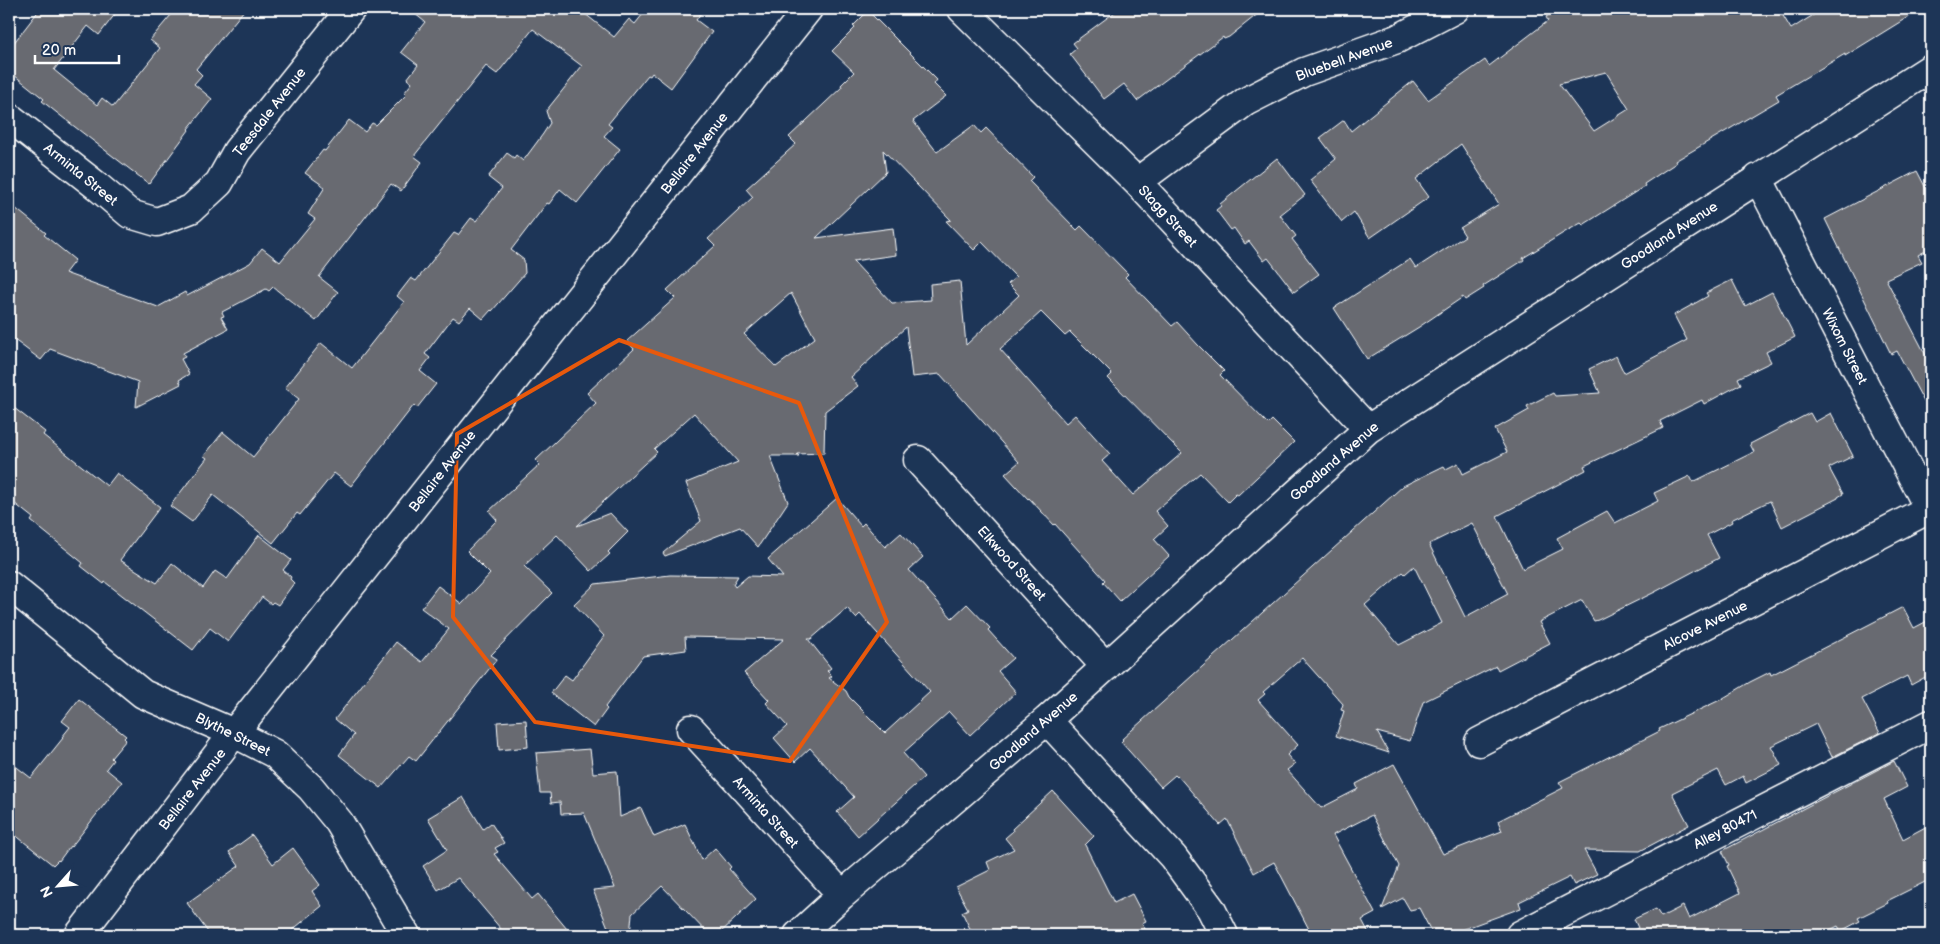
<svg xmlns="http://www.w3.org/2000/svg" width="1940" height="944" font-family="'Balsamiq Sans',sans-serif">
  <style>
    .building { fill: #676b71; stroke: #fff; fill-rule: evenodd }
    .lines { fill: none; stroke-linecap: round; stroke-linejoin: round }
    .minor-casing { stroke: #fff; stroke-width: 31 }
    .minor { stroke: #1d3557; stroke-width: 28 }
    .marked { fill: none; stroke: #e8590c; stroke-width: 4; stroke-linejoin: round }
    .labels { text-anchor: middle; stroke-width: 4; stroke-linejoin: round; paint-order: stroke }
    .street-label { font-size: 14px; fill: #fff; stroke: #1d3557 }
  </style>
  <rect width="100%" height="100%" fill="#1d3557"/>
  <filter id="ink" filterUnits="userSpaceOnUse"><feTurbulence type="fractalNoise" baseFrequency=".02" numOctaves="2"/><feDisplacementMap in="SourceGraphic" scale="10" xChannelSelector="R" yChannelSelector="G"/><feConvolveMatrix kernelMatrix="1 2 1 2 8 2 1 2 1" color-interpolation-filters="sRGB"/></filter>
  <g filter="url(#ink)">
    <!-- building -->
    <path class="building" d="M 40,9 L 119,9 L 99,35 L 88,26 L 54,70 L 97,105 L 102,98 L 113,107 L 160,48 L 150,40 L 176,9 L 245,9 L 196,69 L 202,75 L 194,84 L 212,99 L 188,129 L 189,130 L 149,184 L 66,120 L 42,101 L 44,99 L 9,71 L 9,49 Z
      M 409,9 L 579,9 L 614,37 L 629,19 L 635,24 L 647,9 L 704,9 L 696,20 L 712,32 L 671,88 L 652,73 L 650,76 L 648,75 L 608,124 L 612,127 L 604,136 L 620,149 L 577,203 L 560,189 L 549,204 L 547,203 L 511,250 L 524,260 L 525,273 L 492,311 L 491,310 L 483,319 L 470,308 L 459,321 L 453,317 L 425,354 L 430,358 L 420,371 L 436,384 L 417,408 L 414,405 L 351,486 L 334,473 L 300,515 L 297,513 L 273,543 L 213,495 L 192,522 L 170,506 L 207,458 L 204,456 L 223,432 L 253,457 L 299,399 L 285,388 L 321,343 L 352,368 L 404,302 L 397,296 L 411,278 L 416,281 L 454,233 L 458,235 L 471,218 L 476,221 L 502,188 L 488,177 L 507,153 L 514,158 L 516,155 L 523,161 L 543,134 L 550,123 L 546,111 L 582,66 L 533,29 L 497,74 L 486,66 L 414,156 L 422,162 L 401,191 L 391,184 L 319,277 L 338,292 L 316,321 L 273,287 L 269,291 L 266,289 L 222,312 L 224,316 L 221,317 L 228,329 L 183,353 L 185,357 L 181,359 L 189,374 L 179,380 L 181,384 L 136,407 L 138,382 L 50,349 L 41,360 L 9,336 L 9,203 L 46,233 L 44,235 L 75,260 L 65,273 L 158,307 L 185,292 L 187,296 L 250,263 L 262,248 L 280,262 L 315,219 L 308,214 L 325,187 L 305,173 L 323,150 L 325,151 L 349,120 L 365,132 L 372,123 L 376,125 L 406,95 L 404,93 L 412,83 L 407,79 L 418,65 L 401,52 L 425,22 Z
      M 1119,9 L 1264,9 L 1229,37 L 1224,39 L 1223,37 L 1137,101 L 1124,84 L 1104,99 L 1070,54 L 1077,48 L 1073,43 Z
      M 1557,9 L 1779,9 L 1791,29 L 1823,9 L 1921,9 L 1845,56 L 1845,54 L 1776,95 L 1779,100 L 1675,161 L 1676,163 L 1644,184 L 1645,186 L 1583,225 L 1581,223 L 1565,232 L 1523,258 L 1524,260 L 1483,286 L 1484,288 L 1465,300 L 1463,297 L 1419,327 L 1367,359 L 1334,308 L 1410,259 L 1416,268 L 1465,236 L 1460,228 L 1499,204 L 1461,144 L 1416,179 L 1429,197 L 1370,238 L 1354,212 L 1342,222 L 1310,180 L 1336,159 L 1320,138 L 1344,120 L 1351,131 L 1413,81 L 1428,100 L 1485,60 L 1489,66 L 1548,21 L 1546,17 ZM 1606,72 L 1629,109 L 1594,131 L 1559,84 Z
      M 868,11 L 937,80 L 934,84 L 946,96 L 913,121 L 937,152 L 974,125 L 981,133 L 986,128 L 1033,177 L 1029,181 L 1077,230 L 1081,226 L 1128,274 L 1125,277 L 1172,326 L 1177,322 L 1198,345 L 1224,371 L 1220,375 L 1268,424 L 1272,420 L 1294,442 L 1238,495 L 1236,494 L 1228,502 L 1200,473 L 1155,511 L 1168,526 L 1154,539 L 1169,556 L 1120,601 L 1103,582 L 1105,580 L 1055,524 L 1054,525 L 1029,498 L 1028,499 L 1005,474 L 1019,462 L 940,374 L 912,377 L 906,327 L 851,377 L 858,386 L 825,411 L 824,453 L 797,454 L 799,456 L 770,456 L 788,502 L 758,547 L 740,527 L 665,556 L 663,553 L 701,521 L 686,483 L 738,462 L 694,413 L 654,449 L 657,452 L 577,526 L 610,513 L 628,532 L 608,552 L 610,554 L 591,571 L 557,535 L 524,566 L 552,593 L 491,655 L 497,659 L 416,761 L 409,756 L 381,788 L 339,755 L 354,735 L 335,719 L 396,642 L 422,662 L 449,629 L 421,608 L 438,586 L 462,604 L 490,574 L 467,551 L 497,520 L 489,511 L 540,464 L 536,460 L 596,403 L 587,393 L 634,349 L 627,341 L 675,298 L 667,290 L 715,246 L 708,239 L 753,197 L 746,189 L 796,144 L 789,137 L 842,87 L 841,85 L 854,72 L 832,51 L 855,28 L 853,26 ZM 883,150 L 951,220 L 946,221 L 974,250 L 982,242 L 1016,277 L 1008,284 L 1019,295 L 966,345 L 960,281 L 930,284 L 931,300 L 892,303 L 853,261 L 896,255 L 893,228 L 816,238 L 886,172 ZM 791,293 L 815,338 L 776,367 L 744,334 ZM 1041,312 L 1065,336 L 1070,332 L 1112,374 L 1108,378 L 1182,453 L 1133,495 L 1102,461 L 1110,454 L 1075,415 L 1066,423 L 1000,349 Z
      M 1277,158 L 1305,195 L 1280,215 L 1296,236 L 1292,239 L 1319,274 L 1294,292 L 1268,258 L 1264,261 L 1249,241 L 1245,244 L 1234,228 L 1231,230 L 1216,210 L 1221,206 L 1220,204 Z
      M 1917,171 L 1931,198 L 1931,248 L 1918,255 L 1922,262 L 1886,279 L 1931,365 L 1931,415 L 1897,351 L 1891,354 L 1825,219 Z
      M 1732,280 L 1745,306 L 1772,292 L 1795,337 L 1766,352 L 1771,362 L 1738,378 L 1741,384 L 1704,404 L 1702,400 L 1660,421 L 1663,428 L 1584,466 L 1586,470 L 1497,516 L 1523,569 L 1563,549 L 1557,538 L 1607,511 L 1615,523 L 1658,501 L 1654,493 L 1690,476 L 1693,482 L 1754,452 L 1750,444 L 1810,413 L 1815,422 L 1831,413 L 1853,456 L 1829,468 L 1843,494 L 1838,497 L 1838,498 L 1782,527 L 1770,501 L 1731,520 L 1732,522 L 1707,535 L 1719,558 L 1655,592 L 1598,620 L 1594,621 L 1582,600 L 1539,622 L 1550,643 L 1498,670 L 1496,666 L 1423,702 L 1410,741 L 1377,732 L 1389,753 L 1336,736 L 1344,711 L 1341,710 L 1343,704 L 1302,658 L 1263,692 L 1265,694 L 1258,700 L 1298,745 L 1287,755 L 1295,764 L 1287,770 L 1321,808 L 1358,789 L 1356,784 L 1394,764 L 1443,854 L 1502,831 L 1498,821 L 1563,788 L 1559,782 L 1660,731 L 1659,729 L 1720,700 L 1750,682 L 1770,672 L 1771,675 L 1903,607 L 1914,628 L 1931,619 L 1931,674 L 1911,685 L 1907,676 L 1862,699 L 1880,733 L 1832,757 L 1816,724 L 1771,746 L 1781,765 L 1746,783 L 1743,776 L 1726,785 L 1718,770 L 1672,793 L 1689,825 L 1640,851 L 1584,850 L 1597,874 L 1574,885 L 1570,877 L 1519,902 L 1521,908 L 1461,930 L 1463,935 L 1433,935 L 1419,908 L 1410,910 L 1403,898 L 1382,909 L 1399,866 L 1372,815 L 1333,835 L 1375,913 L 1362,920 L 1370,935 L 1312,935 L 1274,862 L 1254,873 L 1227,819 L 1220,825 L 1178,776 L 1177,777 L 1175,775 L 1161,787 L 1121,742 L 1123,740 L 1122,739 L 1403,486 L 1444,466 L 1446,469 L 1458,463 L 1463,474 L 1507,452 L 1495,429 L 1529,410 L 1527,406 L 1553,393 L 1555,396 L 1600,393 L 1589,369 L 1616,356 L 1624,373 L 1687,340 L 1674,315 L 1708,296 L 1706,293 ZM 1472,523 L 1508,594 L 1465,617 L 1429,544 ZM 1414,566 L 1442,623 L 1399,645 L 1365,605 L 1403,572 L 1405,574 Z
      M 9,404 L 45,432 L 43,435 L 107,486 L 117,473 L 160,507 L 120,560 L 157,583 L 172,563 L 203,588 L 215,571 L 227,579 L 259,535 L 291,560 L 283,570 L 291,577 L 290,579 L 294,583 L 278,605 L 273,602 L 271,604 L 262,597 L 228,642 L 210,628 L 193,650 L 105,582 L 104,584 L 81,566 L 83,563 L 31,521 L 33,518 L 9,499 Z
      M 837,498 L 861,526 L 864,523 L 885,547 L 901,533 L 923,557 L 909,570 L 952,618 L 967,604 L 990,628 L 988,630 L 1013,658 L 998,671 L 1016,692 L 970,735 L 949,712 L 903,753 L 924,777 L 858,836 L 837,812 L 854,797 L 810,748 L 795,762 L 774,738 L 787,726 L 766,703 L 769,700 L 744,673 L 784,639 L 685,637 L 686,650 L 643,656 L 605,707 L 607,709 L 594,727 L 551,693 L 565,675 L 572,680 L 604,636 L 574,604 L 595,584 L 670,575 L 738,576 L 733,584 L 735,587 L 748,576 L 783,577 L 768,559 ZM 847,608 L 856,618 L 860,614 L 930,692 L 885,733 L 849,697 L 846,691 L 829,678 L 832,676 L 827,671 L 831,668 L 808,639 L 811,639 Z
      M 79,699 L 126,736 L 124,738 L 126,740 L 111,758 L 113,760 L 106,769 L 122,782 L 71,847 L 70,846 L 59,861 L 58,860 L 53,865 L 9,830 L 9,761 L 31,778 L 63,738 L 62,737 L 70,727 L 62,721 Z
      M 526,720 L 528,747 L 499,750 L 497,722 Z
      M 590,749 L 593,773 L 617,771 L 620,817 L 641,808 L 654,837 L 685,824 L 702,860 L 715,848 L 731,867 L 729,869 L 756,899 L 718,935 L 709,935 L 662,886 L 632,914 L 630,935 L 611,935 L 593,890 L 615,888 L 584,813 L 561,814 L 560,802 L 551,803 L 550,793 L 540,793 L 536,753 Z
      M 1894,761 L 1907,787 L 1884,799 L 1903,839 L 1931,824 L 1931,879 L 1887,901 L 1888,903 L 1858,918 L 1860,921 L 1841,931 L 1838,926 L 1820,935 L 1623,935 L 1638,928 L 1634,919 L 1656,909 L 1661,917 L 1683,906 L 1689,919 L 1740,893 L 1727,866 L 1729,865 L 1722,851 Z
      M 1053,791 L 1094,836 L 1085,845 L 1114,903 L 1132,894 L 1146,921 L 1142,923 L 1148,935 L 973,935 L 962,912 L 968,909 L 956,887 L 990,870 L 987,862 L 1014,849 L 1005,838 L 1013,831 L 1012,829 Z
      M 463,797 L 483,829 L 491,823 L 504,843 L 495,848 L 498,852 L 494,854 L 532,899 L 538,894 L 572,935 L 506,935 L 458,878 L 438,890 L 423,866 L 447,850 L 428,818 Z
      M 252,835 L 273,864 L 293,848 L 320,885 L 312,891 L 322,906 L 286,935 L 210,935 L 187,903 L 239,866 L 229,852 Z"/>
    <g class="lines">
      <defs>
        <path id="minor" d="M 962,9 L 1137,182 L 1368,429
          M 9,117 L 97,186 L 130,214 L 157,222 L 191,209 L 219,183 L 237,151 L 351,9
          M 1758,178 L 1931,513
          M 1137,182 L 1245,102 L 1304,72 L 1397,39 L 1455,9
          M 918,460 L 1106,667
          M 9,585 L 143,694 L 234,733 L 275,754 L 311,788 L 339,822 L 406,935
          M 1047,720 L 1173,857 L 1211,909 L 1224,935
          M 691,729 L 842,895
          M 1479,742 L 1931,508
          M 79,935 L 234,733 L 808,9
          M 798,935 L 842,895 L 1047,720 L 1368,429 L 1931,68
          M 1520,935 L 1931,724"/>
      </defs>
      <!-- minor casing -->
      <use href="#minor" class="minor-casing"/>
      <!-- minor -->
      <use href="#minor" class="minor"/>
    </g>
  </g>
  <!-- marked area -->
  <path class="marked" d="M 619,340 L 799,403 L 887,622 L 790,761 L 535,722 L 453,617 L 457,434 Z"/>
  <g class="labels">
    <!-- street labels -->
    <g class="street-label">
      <text transform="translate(1344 59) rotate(-20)" y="5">Bluebell Avenue</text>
      <text transform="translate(269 112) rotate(-52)" y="5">Teesdale Avenue</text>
      <text transform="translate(694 153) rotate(-52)" y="5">Bellaire Avenue</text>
      <text transform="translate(81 174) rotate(39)" y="5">Arminta Street</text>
      <text transform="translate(1168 216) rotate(47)" y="5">Stagg Street</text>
      <text transform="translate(1669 235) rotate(-33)" y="5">Goodland Avenue</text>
      <text transform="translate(1845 346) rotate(63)" y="5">Wixom Street</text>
      <text transform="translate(1334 461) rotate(-41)" y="5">Goodland Avenue</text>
      <text transform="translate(442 471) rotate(-52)" y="5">Bellaire Avenue</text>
      <text transform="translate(1012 563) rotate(48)" y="5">Elkwood Street</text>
      <text transform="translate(1705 625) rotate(-27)" y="5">Alcove Avenue</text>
      <text transform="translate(1033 731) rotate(-41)" y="5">Goodland Avenue</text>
      <text transform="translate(233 734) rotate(26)" y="5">Blythe Street</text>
      <text transform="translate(192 789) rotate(-52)" y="5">Bellaire Avenue</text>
      <text transform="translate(766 812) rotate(48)" y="5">Arminta Street</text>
      <text transform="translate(1725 829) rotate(-27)" y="5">Alley 80471</text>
    </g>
  </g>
  <!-- margin -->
  <rect width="1940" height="944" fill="none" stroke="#1d3557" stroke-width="30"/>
  <rect x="15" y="15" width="1910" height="914" fill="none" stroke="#fff" stroke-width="2" filter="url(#ink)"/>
  <!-- north arrow -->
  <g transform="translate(58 886) rotate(243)" stroke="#1d3557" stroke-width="4" paint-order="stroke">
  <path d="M0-4L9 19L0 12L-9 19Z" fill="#ffffff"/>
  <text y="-8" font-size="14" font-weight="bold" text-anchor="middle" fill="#ffffff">N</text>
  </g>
  <!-- scale -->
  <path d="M35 55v8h84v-8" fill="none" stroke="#ffffff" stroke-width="2.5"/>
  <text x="42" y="55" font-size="15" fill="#ffffff" stroke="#1d3557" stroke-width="4" paint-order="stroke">20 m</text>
</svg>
